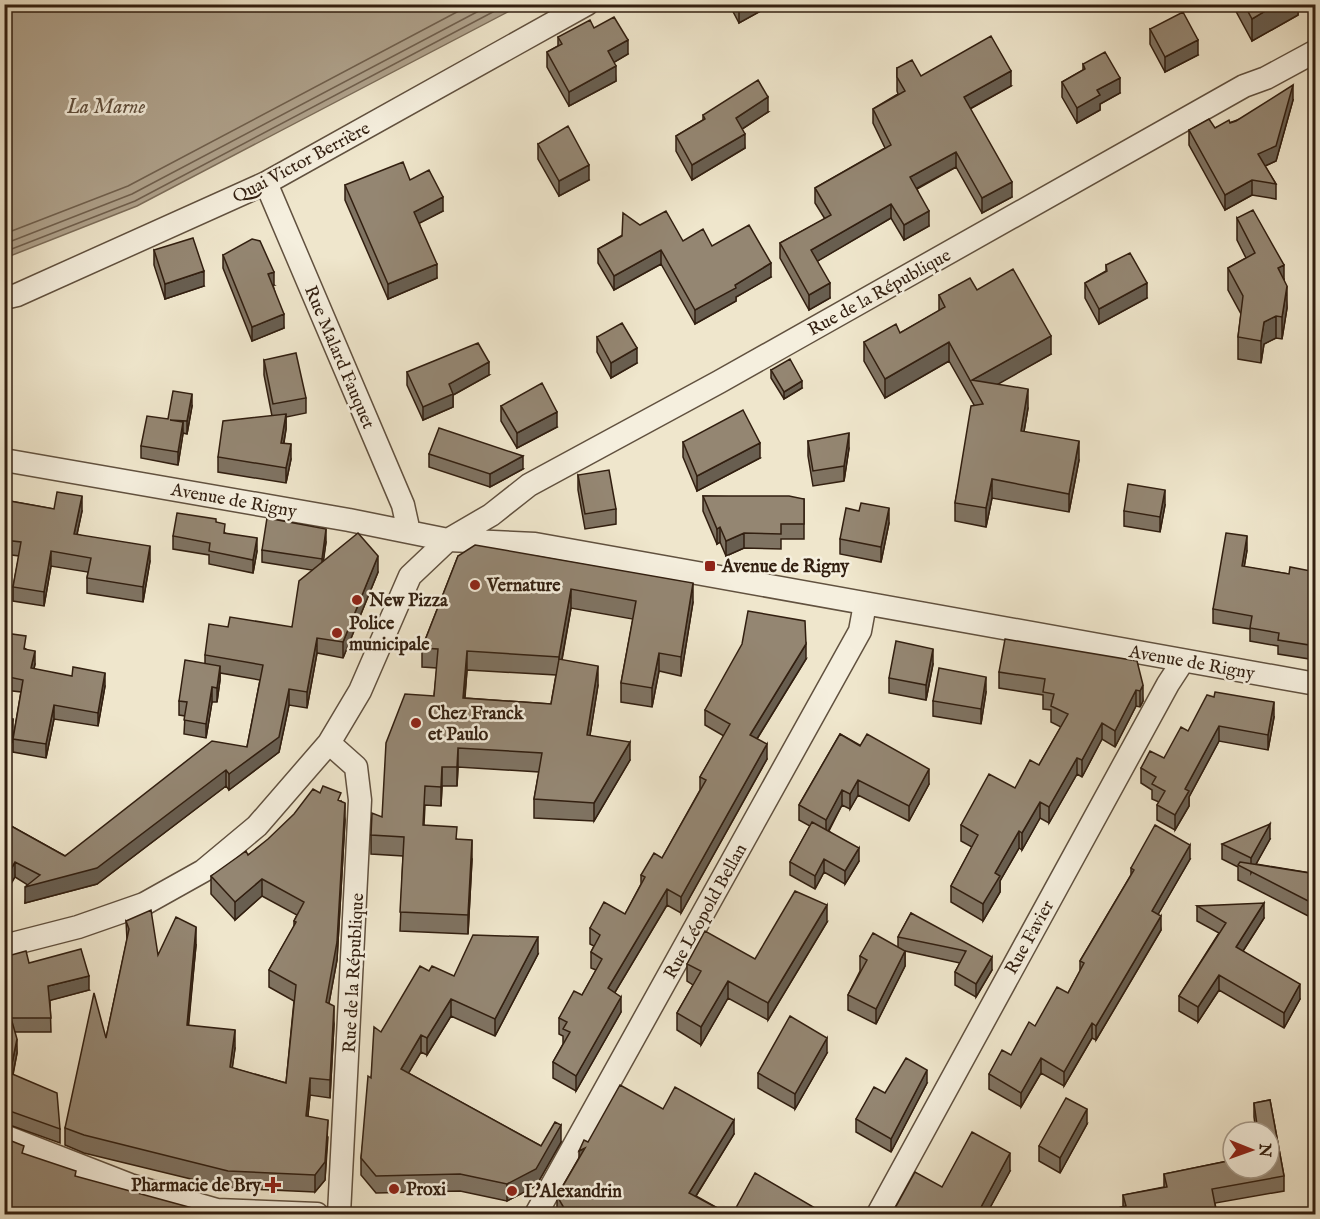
<svg xmlns="http://www.w3.org/2000/svg" width="1320" height="1219" font-family="'IM FELL English',serif">
  <style>
    .water { fill: #afa28c; stroke: #7d6e5a; stroke-width: 1.5 }
    .lines { fill: none; stroke-linecap: round; stroke-linejoin: round }
    .shore { stroke: #70604e; stroke-width: 1.5 }
    .minor-casing { stroke: #61513f; stroke-width: 25 }
    .minor { stroke: #f5efde; stroke-width: 22 }
    .wall { fill: #7f7362; stroke: #321f10; stroke-width: 1.5; fill-rule: evenodd }
    .shaded-wall { fill: #685e50; stroke: #321f10; stroke-width: 1.5 }
    .building { fill: #948672; stroke: #321f10; stroke-width: 1.5 }
    .poi-dot { fill: #8f2418; stroke: #f5efde; stroke-width: 2 }
    .labels { text-anchor: middle; stroke-width: 5; stroke-linejoin: round; paint-order: stroke }
    .street-label { font-size: 18px; fill: #321f10; stroke: #f5efde }
    .poi-label { font-size: 18px; font-weight: bold; fill: #321f10; stroke: #f5efde; text-anchor: start }
    .water-label { font-size: 20px; font-style: italic; fill: #5e4d3b; stroke: #f5efde }
  </style>
  <rect width="100%" height="100%" fill="#efe6cc"/>
  <filter id="stains"><feTurbulence type="fractalNoise" baseFrequency=".00333" numOctaves="4"/><feColorMatrix values="0 0 0 0 .2 0 0 0 0 .09 0 0 0 0 .02 0 0 0 .5 -.17"/></filter>
  <radialGradient id="worn" r=".72"><stop offset=".6" stop-color="#630" stop-opacity="0"/><stop offset="1" stop-color="#630" stop-opacity=".3"/></radialGradient>
  <!-- water -->
  <path class="water" d="M 5,4 L 521,4 L 521,5 L 137,206 L 5,258 Z"/>
  <g class="lines">
    <!-- shore -->
    <path class="shore" d="M 4,234 L 128,186 L 472,4
      M 4,244 L 132,194 L 492,4
      M 4,252 L 135,201 L 508,4"/>
    <defs>
      <path id="minor" d="M 266,183 L 403,505 L 409,532
        M 4,298 L 17,295 L 266,183 L 587,4
        M 4,460 L 349,520 L 448,540 L 535,544 L 1316,684
        M 329,743 L 356,767 L 360,800 L 339,1214
        M 4,946 L 78,927 L 144,904 L 203,871 L 257,826 L 329,743 L 360,691 L 410,576 L 448,540 L 491,515 L 529,485 L 719,382 L 1244,86 L 1266,78 L 1316,51
        M 4,1136 L 130,1185 L 217,1210 L 317,1214
        M 536,1214 L 860,631 L 865,604
        M 878,1214 L 1168,684 L 1183,661"/>
    </defs>
    <!-- minor casing -->
    <use href="#minor" class="minor-casing"/>
    <!-- minor -->
    <use href="#minor" class="minor"/>
  </g>
  <!-- wall -->
  <path class="wall" d="M 729,4 L 773,4 L 739,23 Z
    M 1232,4 L 1298,4 L 1298,15 L 1252,41 Z
    M 594,28 L 628,54 L 614,62 L 616,81 L 569,106 L 547,67 L 547,52 L 558,46 L 558,37 Z
    M 1150,29 L 1198,55 L 1165,72 L 1150,44 Z
    M 1083,64 L 1120,93 L 1100,104 L 1100,110 L 1077,123 L 1062,97 L 1062,82 L 1083,70 Z
    M 897,68 L 921,76 L 1011,86 L 970,109 L 1012,197 L 982,213 L 956,167 L 917,189 L 929,226 L 904,240 L 891,218 L 817,261 L 830,298 L 809,310 L 780,258 L 780,243 L 825,219 L 815,203 L 815,188 L 885,148 L 873,123 L 873,109 L 898,94 L 897,91 Z
    M 1293,100 L 1276,161 L 1265,166 L 1276,184 L 1276,199 L 1252,195 L 1225,210 L 1189,145 L 1189,130 L 1215,128 Z
    M 768,112 L 742,129 L 745,148 L 692,180 L 676,151 L 676,136 L 703,120 L 703,115 Z
    M 1314,135 L 1316,135 L 1316,154 L 1314,150 Z
    M 538,144 L 589,180 L 559,196 L 538,159 Z
    M 410,180 L 443,211 L 419,223 L 437,278 L 388,299 L 345,200 L 345,185 Z
    M 1237,218 L 1284,279 L 1287,308 L 1282,339 L 1276,338 L 1264,344 L 1261,363 L 1238,359 L 1238,337 L 1241,314 L 1228,290 L 1228,268 L 1246,258 L 1237,240 Z
    M 640,225 L 683,241 L 712,246 L 771,277 L 736,297 L 736,301 L 695,324 L 661,264 L 614,290 L 598,263 L 598,249 Z
    M 154,250 L 204,286 L 165,299 L 154,265 Z
    M 223,255 L 274,285 L 273,285 L 284,328 L 252,341 L 223,268 Z
    M 1106,265 L 1147,298 L 1099,324 L 1085,298 L 1085,283 L 1106,271 Z
    M 977,290 L 1051,354 L 997,384 L 1028,408 L 1024,431 L 1079,460 L 1069,512 L 992,498 L 986,527 L 955,521 L 955,503 L 974,405 L 949,361 L 885,398 L 864,361 L 864,342 L 900,333 L 939,311 L 939,295 Z
    M 597,337 L 637,363 L 611,378 L 597,352 Z
    M 264,360 L 306,398 L 306,413 L 286,417 L 286,429 L 284,443 L 291,459 L 286,483 L 218,472 L 218,457 L 272,416 L 264,375 Z
    M 771,370 L 802,388 L 784,399 L 771,378 Z
    M 407,372 L 489,375 L 453,395 L 453,407 L 423,420 L 407,385 Z
    M 192,406 L 187,434 L 183,433 L 178,465 L 141,458 L 141,446 L 168,419 Z
    M 501,406 L 557,427 L 517,448 L 501,421 Z
    M 808,441 L 849,448 L 844,481 L 813,486 L 808,456 Z
    M 683,442 L 760,458 L 697,491 L 683,457 Z
    M 429,454 L 523,469 L 490,487 L 429,467 Z
    M 578,475 L 616,509 L 616,524 L 585,529 L 578,490 Z
    M 703,496 L 804,499 L 804,539 L 781,539 L 781,549 L 744,548 L 726,556 L 720,542 L 717,544 L 703,511 Z
    M 4,500 L 54,509 L 82,511 L 77,534 L 150,561 L 143,602 L 87,593 L 87,578 L 88,572 L 51,566 L 44,606 L 13,601 L 13,587 L 19,556 L 4,554 Z
    M 1165,505 L 1160,532 L 1124,526 L 1124,511 Z
    M 859,511 L 889,523 L 881,562 L 840,554 L 840,539 Z
    M 216,522 L 225,533 L 257,551 L 253,573 L 209,564 L 209,555 L 173,549 L 173,536 Z
    M 326,542 L 323,561 L 378,572 L 343,658 L 317,653 L 307,708 L 289,705 L 279,752 L 229,790 L 226,786 L 97,884 L 25,903 L 28,885 L 15,877 L 4,822 L 65,856 L 247,747 L 260,680 L 220,673 L 220,680 L 217,702 L 212,702 L 206,738 L 184,734 L 185,716 L 179,715 L 179,701 L 205,663 L 205,655 L 228,627 L 292,627 L 312,570 L 262,562 L 262,550 Z
    M 1247,550 L 1244,567 L 1289,574 L 1316,572 L 1316,660 L 1278,654 L 1278,646 L 1250,641 L 1250,629 L 1213,623 L 1213,609 Z
    M 458,556 L 693,602 L 681,676 L 659,671 L 652,707 L 621,702 L 621,683 L 633,619 L 571,608 L 562,660 L 598,685 L 590,735 L 630,760 L 594,821 L 534,818 L 534,799 L 539,772 L 458,767 L 457,786 L 442,786 L 441,806 L 425,805 L 424,825 L 457,839 L 472,859 L 468,934 L 400,931 L 403,856 L 371,854 L 371,835 L 382,817 L 434,696 L 437,668 L 422,667 L 422,648 ZM 467,670 L 556,675 L 551,704 L 465,698 Z
    M 4,636 L 26,649 L 35,664 L 34,669 L 105,686 L 98,726 L 54,719 L 46,758 L 13,752 L 13,739 L 21,692 L 4,690 Z
    M 806,659 L 757,739 L 767,759 L 681,913 L 667,905 L 615,992 L 621,1012 L 576,1091 L 553,1078 L 553,1062 L 563,1044 L 563,1036 L 559,1034 L 559,1018 L 582,995 L 596,970 L 591,968 L 591,952 L 594,946 L 590,944 L 590,928 L 625,914 L 641,884 L 641,875 L 662,858 L 700,790 L 700,777 L 724,736 L 705,725 L 705,710 Z
    M 1137,661 L 1143,701 L 1140,707 L 1136,706 L 1115,747 L 1102,739 L 1082,777 L 1077,774 L 1049,823 L 1040,818 L 1022,850 L 1019,848 L 1000,881 L 1000,892 L 983,921 L 951,902 L 951,886 L 972,847 L 961,841 L 961,825 L 1015,788 L 1039,765 L 1061,727 L 1051,722 L 1051,710 L 1043,709 L 1043,695 L 999,688 L 999,672 Z
    M 933,664 L 926,700 L 889,693 L 889,678 Z
    M 986,692 L 981,724 L 933,716 L 933,701 Z
    M 1274,717 L 1268,750 L 1219,741 L 1189,797 L 1189,806 L 1175,830 L 1157,820 L 1157,805 L 1159,802 L 1152,799 L 1152,790 L 1141,783 L 1141,768 L 1164,758 L 1188,731 Z
    M 4,718 L 13,734 L 9,756 L 4,755 Z
    M 840,734 L 929,784 L 909,821 L 858,795 L 850,809 L 842,805 L 829,831 L 859,861 L 845,884 L 824,872 L 815,889 L 790,875 L 790,862 L 810,826 L 799,820 L 799,805 Z
    M 341,801 L 345,820 L 337,960 L 329,1003 L 334,1024 L 330,1098 L 310,1095 L 308,1116 L 328,1137 L 325,1180 L 315,1192 L 228,1188 L 84,1153 L 65,1145 L 65,1128 L 106,1038 L 127,940 L 126,921 L 158,955 L 196,945 L 188,1026 L 235,1048 L 232,1068 L 286,1083 L 294,1001 L 269,987 L 269,970 L 294,927 L 294,921 L 297,915 L 262,896 L 235,920 L 211,894 L 211,876 Z
    M 1270,839 L 1256,864 L 1316,874 L 1316,920 L 1238,880 L 1238,867 L 1222,859 L 1222,844 Z
    M 1190,859 L 1158,914 L 1161,930 L 1096,1040 L 1092,1038 L 1064,1086 L 1041,1073 L 1021,1107 L 989,1089 L 989,1074 L 1011,1055 L 1035,1026 L 1068,993 L 1080,971 L 1080,961 L 1131,875 L 1131,868 Z
    M 1197,906 L 1264,918 L 1243,951 L 1300,999 L 1284,1028 L 1219,990 L 1198,1022 L 1179,1011 L 1179,996 L 1219,933 L 1197,921 Z
    M 911,913 L 992,970 L 976,997 L 955,985 L 955,972 L 960,963 L 905,951 L 905,966 L 876,1024 L 848,1010 L 848,995 L 860,971 L 860,956 L 898,947 L 898,937 Z
    M 827,922 L 768,1020 L 728,998 L 701,1045 L 677,1030 L 677,1013 L 693,985 L 687,981 L 687,964 L 755,959 Z
    M 538,954 L 495,1036 L 451,1016 L 427,1055 L 421,1052 L 408,1073 L 541,1146 L 561,1142 L 536,1186 L 507,1201 L 460,1191 L 376,1193 L 361,1175 L 361,1158 L 371,1078 L 381,1032 L 429,971 L 454,976 Z
    M 4,957 L 29,963 L 89,990 L 50,1000 L 51,1032 L 15,1032 L 17,1053 L 13,1075 L 60,1129 L 60,1143 L 4,1123 Z
    M 827,1053 L 795,1109 L 758,1088 L 758,1073 Z
    M 1316,1061 L 1316,1087 L 1312,1085 L 1312,1067 Z
    M 927,1083 L 891,1152 L 856,1132 L 856,1119 L 885,1093 Z
    M 1270,1100 L 1284,1176 L 1284,1191 L 1215,1203 L 1217,1215 L 1113,1215 L 1113,1209 L 1123,1207 L 1123,1195 L 1164,1187 L 1164,1174 L 1233,1160 L 1233,1168 L 1269,1168 L 1269,1132 L 1256,1132 L 1254,1117 L 1254,1103 Z
    M 663,1109 L 734,1134 L 696,1196 L 730,1215 L 560,1215 L 557,1210 L 557,1196 L 588,1142 Z
    M 1087,1124 L 1060,1173 L 1039,1161 L 1039,1146 Z
    M 1010,1171 L 987,1213 L 989,1215 L 894,1215 L 894,1210 L 942,1187 Z"/>
  <!-- shaded-wall -->
  <path class="shaded-wall" d="M 745,4 L 773,4 L 739,23 L 739,8 Z
    M 1277,4 L 1298,4 L 1298,15 L 1252,41 L 1252,19 Z
    M 628,40 L 628,54 L 608,66 L 608,51 Z
    M 1198,40 L 1198,55 L 1165,72 L 1165,57 Z
    M 616,66 L 616,81 L 569,106 L 569,92 Z
    M 1011,71 L 1011,86 L 964,112 L 964,97 Z
    M 1120,78 L 1120,93 L 1100,104 L 1100,110 L 1077,123 L 1077,108 L 1097,90 Z
    M 1293,85 L 1293,100 L 1276,161 L 1258,169 L 1258,154 Z
    M 768,97 L 768,112 L 736,133 L 736,118 Z
    M 745,134 L 745,148 L 692,180 L 692,165 Z
    M 956,152 L 956,167 L 910,192 L 910,177 Z
    M 589,165 L 589,180 L 559,196 L 559,181 Z
    M 1252,180 L 1252,195 L 1225,210 L 1225,195 Z
    M 1012,182 L 1012,197 L 982,213 L 982,198 Z
    M 443,197 L 443,211 L 414,226 L 414,212 Z
    M 891,204 L 891,218 L 811,265 L 811,250 Z
    M 929,211 L 929,226 L 904,240 L 904,225 Z
    M 661,250 L 661,264 L 614,290 L 614,276 Z
    M 771,263 L 771,277 L 736,297 L 736,301 L 695,324 L 695,310 L 735,285 Z
    M 437,264 L 437,278 L 388,299 L 388,284 Z
    M 1284,265 L 1284,287 L 1278,268 Z
    M 204,271 L 204,286 L 165,299 L 165,284 Z
    M 274,272 L 274,285 L 268,287 L 268,274 Z
    M 830,283 L 830,298 L 809,310 L 809,295 Z
    M 1147,283 L 1147,298 L 1099,324 L 1099,309 Z
    M 1287,286 L 1287,308 L 1282,339 L 1282,317 Z
    M 284,314 L 284,328 L 252,341 L 252,327 Z
    M 1276,316 L 1276,338 L 1264,344 L 1261,363 L 1261,341 L 1264,322 Z
    M 1051,336 L 1051,354 L 979,395 L 972,380 Z
    M 949,342 L 949,361 L 885,398 L 885,379 Z
    M 637,348 L 637,363 L 611,378 L 611,363 Z
    M 489,362 L 489,375 L 453,395 L 453,407 L 423,420 L 423,407 L 449,384 Z
    M 802,381 L 802,388 L 784,399 L 784,392 Z
    M 1028,389 L 1028,408 L 1021,449 L 1021,431 Z
    M 192,394 L 192,406 L 187,434 L 187,421 Z
    M 557,412 L 557,427 L 517,448 L 517,433 Z
    M 286,414 L 286,429 L 281,458 L 281,443 Z
    M 183,422 L 183,434 L 178,465 L 178,452 Z
    M 849,433 L 849,448 L 844,481 L 844,466 Z
    M 1079,441 L 1079,460 L 1069,512 L 1069,494 Z
    M 760,443 L 760,458 L 697,491 L 697,476 Z
    M 291,444 L 291,459 L 286,483 L 286,468 Z
    M 523,456 L 523,469 L 490,487 L 490,474 Z
    M 992,479 L 992,498 L 986,527 L 986,508 Z
    M 1165,490 L 1165,505 L 1160,532 L 1160,517 Z
    M 82,496 L 82,511 L 74,548 L 74,534 Z
    M 889,508 L 889,523 L 881,562 L 881,547 Z
    M 720,527 L 720,542 L 717,544 L 717,529 Z
    M 326,529 L 326,542 L 322,572 L 322,559 Z
    M 744,533 L 744,548 L 726,556 L 726,541 Z
    M 1247,536 L 1247,550 L 1242,580 L 1242,566 Z
    M 257,538 L 257,551 L 253,573 L 253,560 Z
    M 150,546 L 150,561 L 143,602 L 143,587 Z
    M 51,551 L 51,566 L 44,606 L 44,592 Z
    M 378,556 L 378,572 L 343,658 L 343,642 Z
    M 693,583 L 693,602 L 681,676 L 681,657 Z
    M 571,589 L 571,608 L 559,675 L 559,657 Z
    M 317,638 L 317,653 L 307,708 L 307,692 Z
    M 806,644 L 806,659 L 750,750 L 750,735 Z
    M 933,649 L 933,664 L 926,700 L 926,685 Z
    M 35,651 L 35,664 L 31,681 L 31,668 Z
    M 467,651 L 467,670 L 463,717 L 463,698 Z
    M 659,653 L 659,671 L 652,707 L 652,688 Z
    M 220,666 L 220,680 L 217,702 L 217,688 Z
    M 598,666 L 598,685 L 587,754 L 587,735 Z
    M 105,673 L 105,686 L 98,726 L 98,713 Z
    M 986,677 L 986,692 L 981,724 L 981,709 Z
    M 1143,685 L 1143,701 L 1140,707 L 1140,691 Z
    M 212,687 L 212,702 L 206,738 L 206,724 Z
    M 289,689 L 289,705 L 279,752 L 229,790 L 229,774 Z
    M 1136,690 L 1136,706 L 1115,747 L 1115,731 Z
    M 1274,702 L 1274,717 L 1268,750 L 1268,735 Z
    M 54,705 L 54,719 L 46,758 L 46,744 Z
    M 13,719 L 13,734 L 9,756 L 9,741 Z
    M 1102,723 L 1102,739 L 1082,777 L 1082,760 Z
    M 1219,726 L 1219,741 L 1189,797 L 1189,806 L 1175,830 L 1175,815 L 1185,789 Z
    M 630,742 L 630,760 L 594,821 L 594,803 Z
    M 767,744 L 767,759 L 681,913 L 681,897 Z
    M 458,748 L 458,767 L 457,786 L 457,767 Z
    M 1077,758 L 1077,774 L 1049,823 L 1049,807 Z
    M 442,767 L 442,786 L 441,806 L 441,787 Z
    M 929,769 L 929,784 L 909,821 L 909,806 Z
    M 226,770 L 226,786 L 97,884 L 25,903 L 25,887 Z
    M 858,780 L 858,795 L 850,809 L 850,794 Z
    M 842,790 L 842,805 L 826,835 L 826,820 Z
    M 1040,802 L 1040,818 L 1022,850 L 1022,833 Z
    M 345,803 L 345,820 L 337,960 L 326,1019 L 326,1002 Z
    M 1270,824 L 1270,839 L 1251,873 L 1251,858 Z
    M 1019,831 L 1019,848 L 1000,881 L 1000,892 L 983,921 L 983,904 L 995,873 Z
    M 472,840 L 472,859 L 468,934 L 468,915 Z
    M 1190,845 L 1190,859 L 1152,925 L 1152,911 Z
    M 859,848 L 859,861 L 845,884 L 845,871 Z
    M 824,859 L 824,872 L 815,889 L 815,876 Z
    M 15,862 L 15,877 L 4,896 L 4,881 Z
    M 262,879 L 262,896 L 235,920 L 235,902 Z
    M 667,889 L 667,905 L 608,1004 L 608,988 Z
    M 1264,903 L 1264,918 L 1236,962 L 1236,947 Z
    M 827,905 L 827,922 L 768,1020 L 768,1003 Z
    M 1161,916 L 1161,930 L 1096,1040 L 1096,1026 Z
    M 196,927 L 196,945 L 187,1043 L 187,1025 Z
    M 538,937 L 538,954 L 495,1036 L 495,1019 Z
    M 905,951 L 905,966 L 876,1024 L 876,1009 Z
    M 992,957 L 992,970 L 976,997 L 976,984 Z
    M 1219,975 L 1219,990 L 1198,1022 L 1198,1007 Z
    M 89,976 L 89,990 L 48,1001 L 48,986 Z
    M 728,981 L 728,998 L 701,1045 L 701,1027 Z
    M 1300,984 L 1300,999 L 1284,1028 L 1284,1013 Z
    M 621,997 L 621,1012 L 576,1091 L 576,1076 Z
    M 451,999 L 451,1016 L 427,1055 L 427,1038 Z
    M 334,1006 L 334,1024 L 330,1098 L 330,1080 Z
    M 1092,1023 L 1092,1038 L 1064,1086 L 1064,1072 Z
    M 235,1030 L 235,1048 L 230,1085 L 230,1067 Z
    M 421,1035 L 421,1052 L 401,1086 L 401,1069 Z
    M 827,1038 L 827,1053 L 795,1109 L 795,1094 Z
    M 17,1039 L 17,1053 L 10,1088 L 10,1073 Z
    M 1041,1058 L 1041,1073 L 1021,1107 L 1021,1093 Z
    M 927,1070 L 927,1083 L 891,1152 L 891,1139 Z
    M 310,1078 L 310,1095 L 306,1133 L 306,1116 Z
    M 1087,1109 L 1087,1124 L 1060,1173 L 1060,1158 Z
    M 328,1120 L 325,1180 L 315,1192 L 315,1175 Z
    M 734,1120 L 734,1134 L 689,1207 L 689,1193 Z
    M 561,1125 L 561,1142 L 536,1186 L 507,1201 L 507,1184 Z
    M 585,1148 L 579,1165 L 579,1151 Z
    M 1010,1153 L 1010,1171 L 986,1215 L 980,1209 Z"/>
  <!-- building -->
  <path class="building" d="M 737,4 L 745,4 L 739,8 Z
    M 1244,4 L 1277,4 L 1252,19 Z
    M 1183,12 L 1198,40 L 1165,57 L 1150,29 Z
    M 614,17 L 628,40 L 608,51 L 616,66 L 569,92 L 547,52 L 562,44 L 558,37 L 590,20 L 594,28 Z
    M 991,36 L 1011,71 L 964,97 L 1012,182 L 982,198 L 956,152 L 910,177 L 929,211 L 904,225 L 891,204 L 811,250 L 830,283 L 809,295 L 780,243 L 831,215 L 815,188 L 891,145 L 873,109 L 905,91 L 897,77 L 897,68 L 912,60 L 921,76 Z
    M 1105,52 L 1120,78 L 1097,90 L 1100,95 L 1077,108 L 1062,82 L 1085,69 L 1083,64 Z
    M 758,80 L 768,97 L 736,118 L 745,134 L 692,165 L 676,136 L 705,119 L 703,115 Z
    M 1293,85 L 1276,146 L 1258,154 L 1276,184 L 1252,180 L 1225,195 L 1189,130 L 1209,119 L 1215,128 L 1229,120 L 1230,123 L 1236,121 Z
    M 568,126 L 589,165 L 559,181 L 538,144 Z
    M 403,162 L 410,180 L 429,170 L 443,197 L 414,212 L 437,264 L 388,284 L 345,185 Z
    M 1253,210 L 1284,265 L 1278,268 L 1287,286 L 1282,317 L 1276,316 L 1264,322 L 1261,341 L 1238,337 L 1243,296 L 1228,268 L 1255,253 L 1237,218 Z
    M 666,211 L 683,241 L 703,229 L 712,246 L 749,225 L 771,263 L 735,285 L 736,288 L 695,310 L 661,250 L 614,276 L 598,249 L 622,236 L 623,213 L 640,225 Z
    M 193,238 L 204,271 L 165,284 L 154,250 Z
    M 252,239 L 260,241 L 274,272 L 268,274 L 284,314 L 252,327 L 223,255 Z
    M 1130,253 L 1147,283 L 1099,309 L 1085,283 L 1107,271 L 1106,265 Z
    M 1013,269 L 1051,336 L 972,380 L 1028,389 L 1021,431 L 1079,441 L 1069,494 L 992,479 L 986,508 L 955,503 L 971,406 L 983,404 L 949,342 L 885,379 L 864,342 L 896,324 L 900,333 L 945,307 L 939,295 L 970,278 L 977,290 Z
    M 622,323 L 637,348 L 611,363 L 597,337 Z
    M 478,343 L 489,362 L 449,384 L 453,394 L 423,407 L 407,372 Z
    M 296,353 L 306,398 L 273,404 L 264,360 Z
    M 790,359 L 802,381 L 784,392 L 771,370 Z
    M 542,383 L 557,412 L 517,433 L 501,406 Z
    M 173,391 L 192,394 L 187,421 L 170,420 L 183,422 L 178,452 L 141,446 L 147,416 L 168,419 Z
    M 743,410 L 760,443 L 697,476 L 683,442 Z
    M 286,414 L 281,443 L 291,444 L 286,468 L 218,457 L 223,421 Z
    M 439,428 L 523,456 L 490,474 L 429,454 Z
    M 849,433 L 844,466 L 813,471 L 808,441 Z
    M 609,470 L 616,509 L 585,514 L 578,475 Z
    M 1128,484 L 1165,490 L 1160,517 L 1124,511 Z
    M 57,492 L 82,496 L 74,534 L 150,546 L 143,587 L 87,578 L 91,558 L 51,551 L 44,592 L 13,587 L 21,542 L 4,540 L 4,500 L 54,509 Z
    M 703,496 L 789,496 L 804,499 L 804,524 L 781,524 L 781,534 L 744,533 L 726,541 L 720,527 L 717,529 Z
    M 861,503 L 889,508 L 881,547 L 840,539 L 846,508 L 859,511 Z
    M 177,513 L 216,519 L 216,522 L 225,524 L 224,533 L 257,538 L 253,560 L 209,551 L 210,543 L 173,536 Z
    M 267,518 L 326,529 L 322,559 L 262,550 Z
    M 358,533 L 378,556 L 343,642 L 317,638 L 307,692 L 289,689 L 279,737 L 229,774 L 226,770 L 97,868 L 25,887 L 40,875 L 15,862 L 4,881 L 4,822 L 65,856 L 212,741 L 247,747 L 263,665 L 205,655 L 209,624 L 228,627 L 230,617 L 292,627 L 299,581 Z
    M 1226,533 L 1247,536 L 1242,566 L 1289,574 L 1290,567 L 1316,572 L 1316,646 L 1278,640 L 1279,633 L 1250,628 L 1252,616 L 1213,609 Z
    M 475,545 L 693,583 L 681,657 L 659,653 L 652,688 L 621,683 L 636,601 L 571,589 L 559,657 L 467,651 L 463,698 L 551,704 L 559,659 L 598,666 L 587,735 L 630,742 L 594,803 L 534,799 L 542,753 L 458,748 L 457,767 L 442,767 L 441,787 L 425,786 L 423,825 L 457,827 L 456,839 L 472,840 L 468,915 L 400,912 L 404,837 L 371,835 L 372,813 L 382,817 L 386,743 L 405,694 L 434,696 L 438,649 L 422,648 L 458,556 Z
    M 748,611 L 805,621 L 806,644 L 750,735 L 767,744 L 681,897 L 667,889 L 608,988 L 621,997 L 576,1076 L 553,1062 L 570,1032 L 563,1029 L 567,1022 L 559,1018 L 574,991 L 582,995 L 602,959 L 591,952 L 600,935 L 590,928 L 604,902 L 625,914 L 645,877 L 641,875 L 654,853 L 662,858 L 706,780 L 700,777 L 730,724 L 705,710 L 742,644 Z
    M 5,633 L 26,636 L 24,649 L 35,651 L 31,668 L 72,676 L 73,667 L 105,673 L 98,713 L 54,705 L 46,744 L 13,739 L 23,680 L 4,676 Z
    M 1005,639 L 1137,661 L 1143,685 L 1140,691 L 1136,690 L 1115,731 L 1102,723 L 1082,760 L 1077,758 L 1049,807 L 1040,802 L 1022,833 L 1019,831 L 995,873 L 1000,876 L 983,904 L 951,886 L 978,835 L 961,825 L 989,774 L 1015,788 L 1030,760 L 1039,765 L 1068,714 L 1051,706 L 1054,694 L 1043,692 L 1045,679 L 999,672 Z
    M 896,641 L 933,649 L 926,685 L 889,678 Z
    M 185,660 L 220,666 L 217,688 L 212,687 L 206,724 L 184,720 L 187,702 L 179,701 Z
    M 939,668 L 986,677 L 981,709 L 933,701 Z
    M 1215,692 L 1274,702 L 1268,735 L 1219,726 L 1185,789 L 1189,791 L 1175,815 L 1157,805 L 1165,791 L 1152,784 L 1156,777 L 1141,768 L 1150,751 L 1164,758 L 1181,727 L 1188,731 L 1207,695 L 1214,697 Z
    M 4,718 L 13,719 L 9,741 L 4,740 Z
    M 840,734 L 860,746 L 867,734 L 929,769 L 909,806 L 858,780 L 850,794 L 842,790 L 826,820 L 799,805 Z
    M 323,786 L 341,793 L 338,800 L 345,803 L 337,942 L 326,1002 L 334,1006 L 330,1080 L 310,1078 L 306,1116 L 328,1120 L 325,1162 L 315,1175 L 228,1171 L 84,1135 L 65,1128 L 94,993 L 106,1038 L 129,929 L 126,921 L 151,910 L 158,955 L 176,917 L 196,927 L 187,1025 L 235,1030 L 230,1067 L 286,1083 L 296,985 L 269,970 L 296,922 L 294,921 L 304,902 L 262,879 L 235,902 L 211,876 L 246,851 L 248,855 L 268,839 L 294,814 L 313,789 L 320,793 Z
    M 812,822 L 859,848 L 845,871 L 824,859 L 815,876 L 790,862 Z
    M 1270,824 L 1251,858 L 1222,844 Z
    M 1155,825 L 1190,845 L 1152,911 L 1161,916 L 1096,1026 L 1092,1023 L 1064,1072 L 1041,1058 L 1021,1093 L 989,1074 L 1002,1050 L 1011,1055 L 1029,1022 L 1035,1026 L 1057,987 L 1068,993 L 1084,963 L 1080,961 L 1134,870 L 1131,868 Z
    M 1240,862 L 1316,874 L 1316,905 L 1238,865 Z
    M 795,891 L 827,905 L 768,1003 L 728,981 L 701,1027 L 677,1013 L 701,971 L 687,964 L 705,931 L 755,959 Z
    M 1264,903 L 1236,947 L 1300,984 L 1284,1013 L 1219,975 L 1198,1007 L 1179,996 L 1226,923 L 1197,906 Z
    M 911,913 L 992,957 L 976,984 L 955,972 L 966,951 L 898,937 Z
    M 873,933 L 905,951 L 876,1009 L 848,995 L 867,960 L 860,956 Z
    M 473,935 L 538,937 L 495,1019 L 451,999 L 427,1038 L 421,1035 L 401,1069 L 541,1146 L 555,1122 L 561,1125 L 536,1169 L 507,1184 L 460,1174 L 376,1176 L 361,1158 L 368,1076 L 371,1078 L 374,1027 L 381,1032 L 420,966 L 429,971 L 432,966 L 454,976 Z
    M 81,949 L 89,976 L 48,986 L 51,1018 L 11,1018 L 17,1039 L 10,1073 L 57,1093 L 60,1129 L 4,1109 L 4,957 L 26,951 L 29,963 Z
    M 790,1016 L 827,1038 L 795,1094 L 758,1073 Z
    M 906,1058 L 927,1070 L 891,1139 L 856,1119 L 874,1087 L 885,1093 Z
    M 620,1085 L 663,1109 L 675,1087 L 734,1120 L 689,1193 L 730,1215 L 568,1215 L 557,1196 L 585,1148 L 579,1151 L 584,1140 L 588,1142 Z
    M 1066,1098 L 1087,1109 L 1060,1158 L 1039,1146 Z
    M 1270,1100 L 1284,1176 L 1212,1189 L 1217,1215 L 1114,1215 L 1113,1209 L 1126,1206 L 1123,1195 L 1167,1187 L 1164,1174 L 1233,1160 L 1233,1168 L 1269,1168 L 1269,1132 L 1258,1132 L 1254,1103 Z
    M 972,1132 L 1010,1153 L 980,1209 L 989,1215 L 925,1215 L 922,1213 L 921,1215 L 903,1215 L 894,1210 L 915,1172 L 942,1187 Z
    M 4,1138 L 24,1146 L 22,1153 L 76,1171 L 75,1176 L 218,1215 L 4,1215 Z
    M 755,1173 L 827,1215 L 783,1215 L 781,1213 L 780,1215 L 732,1215 Z"/>
  <!-- markers -->
  <g class="poi-dot">
    <rect x="704" y="560" width="12" height="12" rx="3"/>
    <circle cx="475" cy="585" r="6"/>
    <circle cx="357" cy="600" r="6"/>
    <circle cx="337" cy="633" r="6"/>
    <circle cx="416" cy="723" r="6"/>
    <path d="M270 1176h6v6h6v6h-6v6h-6v-6h-6v-6h6z"/>
    <circle cx="394" cy="1189" r="6"/>
    <circle cx="512" cy="1191" r="6"/>
  </g>
  <g class="labels">
    <!-- street labels -->
    <g class="street-label">
      <text transform="translate(301 162) rotate(-28)" y="6">Quai Victor Berrière</text>
      <text transform="translate(879 292) rotate(-29)" y="6">Rue de la République</text>
      <text transform="translate(340 357) rotate(67)" y="6">Rue Malard Fauquet</text>
      <text transform="translate(234 500) rotate(10)" y="6">Avenue de Rigny</text>
      <text transform="translate(1192 662) rotate(10)" y="6">Avenue de Rigny</text>
      <text transform="translate(705 911) rotate(-61)" y="6">Rue Léopold Bellan</text>
      <text transform="translate(1029 937) rotate(-61)" y="6">Rue Favier</text>
      <text transform="translate(353 973) rotate(-87)" y="6">Rue de la République</text>
    </g>
    <!-- poi labels -->
    <g class="poi-label">
      <text x="722" y="572">Avenue de Rigny</text>
      <text x="487" y="591">Vernature</text>
      <text x="369" y="606">New Pizza</text>
      <text x="349" y="629">Police<tspan x="349" dy="21">municipale</tspan></text>
      <text x="428" y="719">Chez Franck<tspan x="428" dy="21">et Paulo</tspan></text>
      <text x="261" y="1191" text-anchor="end">Pharmacie de Bry</text>
      <text x="406" y="1195">Proxi</text>
      <text x="524" y="1197">L'Alexandrin</text>
    </g>
    <!-- water labels -->
    <g class="water-label">
      <text x="106" y="113">La Marne</text>
    </g>
  </g>
  <!-- margin -->
  <rect width="1320" height="1219" fill="none" stroke="#efe6cc" stroke-width="24"/>
  <rect x="6" y="6" width="1308" height="1207" fill="none" stroke="#321f10" stroke-width="3"/>
  <rect x="12" y="12" width="1296" height="1195" fill="none" stroke="#321f10" stroke-width="1.5"/>
  <!-- north arrow -->
  <g transform="translate(1251 1150) rotate(91)"><circle r="28" fill="#f5efde" stroke="#a79c8c" stroke-width="1.5"/>
  <path d="M0-4.5L10 22L0 15L-10 22Z" fill="#8f2418"/>
  <text y="-9" font-size="16" font-weight="bold" text-anchor="middle" fill="#321f10">N</text>
  </g>
  <rect width="100%" height="100%" filter="url(#stains)"/>
  <rect width="100%" height="100%" fill="url(#worn)"/>
</svg>
